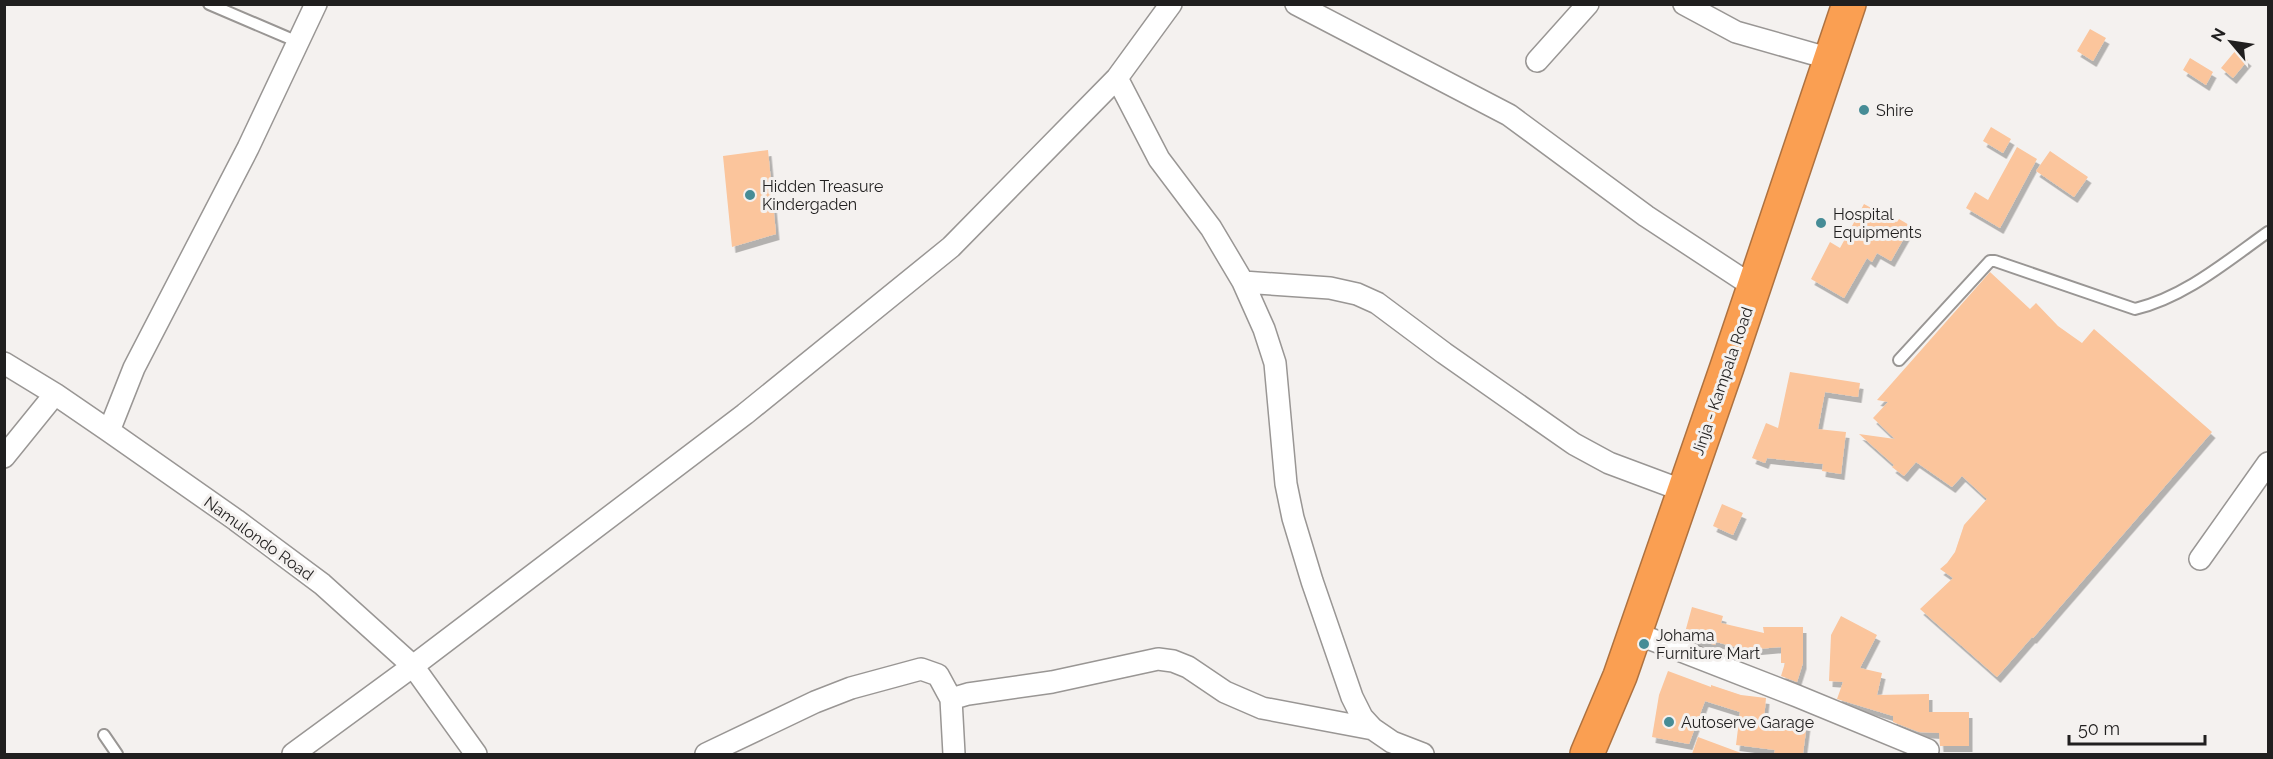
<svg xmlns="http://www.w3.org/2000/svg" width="2273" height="759" font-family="Raleway,sans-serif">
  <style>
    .building { fill: #fbc59c; filter: url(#shadow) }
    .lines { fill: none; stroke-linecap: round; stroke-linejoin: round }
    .lane-casing { stroke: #999694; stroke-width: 14 }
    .street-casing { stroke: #999694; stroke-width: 24 }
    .highway-casing { stroke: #ae7240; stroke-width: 36 }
    .lane { stroke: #fff; stroke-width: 10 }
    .street { stroke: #fff; stroke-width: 21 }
    .highway { stroke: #fa9f52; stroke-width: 33 }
    .poi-dot { fill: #468c96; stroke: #f4f1ef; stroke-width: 2 }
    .labels { text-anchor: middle; stroke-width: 6; stroke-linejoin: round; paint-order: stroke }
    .poi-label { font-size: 16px; fill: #201f1f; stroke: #f4f1ef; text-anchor: start }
    .street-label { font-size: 16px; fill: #201f1f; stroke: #f4f1ef }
  </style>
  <defs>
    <filter id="shadow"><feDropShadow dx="3.5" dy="6" stdDeviation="0" flood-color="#0004"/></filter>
  </defs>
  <rect width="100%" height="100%" fill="#f4f1ef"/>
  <!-- building -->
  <path class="building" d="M 2090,29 L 2106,38 L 2093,61 L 2077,51 Z
    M 2236,50 L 2248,60 L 2233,78 L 2221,68 Z
    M 2190,58 L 2213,72 L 2206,85 L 2183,70 Z
    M 1991,127 L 2011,139 L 2003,153 L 1983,141 Z
    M 2017,147 L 2037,159 L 2000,228 L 1966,208 L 1975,192 L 1988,200 Z
    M 768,150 L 776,234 L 732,247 L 723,156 Z
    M 2050,151 L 2088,177 L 2074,197 L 2036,171 Z
    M 1864,204 L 1897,222 L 1899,219 L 1911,226 L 1891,261 L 1877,253 L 1872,262 L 1867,258 L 1844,298 L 1811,279 L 1830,242 L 1840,248 Z
    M 1990,272 L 2030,309 L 2036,303 L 2058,326 L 2082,343 L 2094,329 L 2212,432 L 2033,638 L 2032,637 L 1997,677 L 1920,609 L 1953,578 L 1940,569 L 1947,563 L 1955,552 L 1964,525 L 1987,499 L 1962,476 L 1952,487 L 1916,462 L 1904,476 L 1892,467 L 1894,465 L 1859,434 L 1895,439 L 1873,418 L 1888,402 L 1877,400 Z
    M 1790,372 L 1860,383 L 1858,397 L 1825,392 L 1818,429 L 1846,432 L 1841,474 L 1822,471 L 1823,464 L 1767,458 L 1765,463 L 1752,458 L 1766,423 L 1778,428 Z
    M 1722,504 L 1743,513 L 1733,535 L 1713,526 Z
    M 1692,607 L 1723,616 L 1721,623 L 1764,633 L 1763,627 L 1803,627 L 1803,663 L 1797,682 L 1781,676 L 1785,663 L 1781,663 L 1781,647 L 1747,650 L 1716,642 L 1715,645 L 1684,636 Z
    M 1841,616 L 1877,635 L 1860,668 L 1882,673 L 1877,695 L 1929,694 L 1929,712 L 1969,712 L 1969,746 L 1940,746 L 1939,733 L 1919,732 L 1893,722 L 1893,716 L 1837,699 L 1843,682 L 1829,681 L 1831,635 Z
    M 1668,671 L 1711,687 L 1711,685 L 1741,695 L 1766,698 L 1764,719 L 1807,723 L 1803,754 L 1774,754 L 1775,750 L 1736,745 L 1740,712 L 1705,701 L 1689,744 L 1652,737 L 1659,695 Z
    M 1698,737 L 1741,753 L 1741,754 L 1692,754 Z"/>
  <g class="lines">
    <defs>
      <path id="lane" d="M 209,4 L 298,42
        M 1899,360 L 1990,261 L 1995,261 L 2135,309 C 2185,297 2227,261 2268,232
        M 104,735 L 117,754"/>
      <path id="street" d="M 1296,4 L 1509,115 L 1646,216 L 1754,287
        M 1684,4 L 1736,32 L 1831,59
        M 1537,61 L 1588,4
        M 1117,78 L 1159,159 L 1211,228 L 1243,282 L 1264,329 L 1275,363 L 1286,484 L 1293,518 L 1312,581 L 1352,697 L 1362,717 L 1373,729 L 1392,742 L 1423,754
        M 1243,282 L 1330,288 L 1357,294 L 1377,303 L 1444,353 L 1574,444 L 1609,463 L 1684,491
        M 4,363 L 55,394 L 109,431 L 236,520 L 322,584 L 413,666 L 476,754
        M 109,431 L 134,368 L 248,148 L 316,4
        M 4,457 L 55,394
        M 2200,559 L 2268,463
        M 1635,633 L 1797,696 L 1928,750
        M 951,699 L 968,694 L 1052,682 L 1158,659 L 1173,661 L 1188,667 L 1225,692 L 1262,708 L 1373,729
        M 293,754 L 413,666 L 745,414 L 951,247 L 1117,78 L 1171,4
        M 706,754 L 815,702 L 851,688 L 921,669 L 938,675 L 951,699 L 954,754"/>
      <path id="highway" d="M 1587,754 L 1620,676 L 1727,367 L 1849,4"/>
    </defs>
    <!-- lane casing -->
    <use href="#lane" class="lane-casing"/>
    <!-- street casing -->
    <use href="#street" class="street-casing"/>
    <!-- highway casing -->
    <use href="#highway" class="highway-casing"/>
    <!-- lane -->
    <use href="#lane" class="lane"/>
    <!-- street -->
    <use href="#street" class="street"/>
    <!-- highway -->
    <use href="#highway" class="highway"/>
  </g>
  <!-- markers -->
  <g class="poi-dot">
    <circle cx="1864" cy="110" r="6"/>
    <circle cx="750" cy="195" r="6"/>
    <circle cx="1821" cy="223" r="6"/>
    <circle cx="1644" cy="644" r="6"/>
    <circle cx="1669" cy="722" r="6"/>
  </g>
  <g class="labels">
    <!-- poi labels -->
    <g class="poi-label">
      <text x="1876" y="116">Shire</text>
      <text x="762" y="192">Hidden Treasure<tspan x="762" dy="18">Kindergaden</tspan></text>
      <text x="1833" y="220">Hospital<tspan x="1833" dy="18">Equipments</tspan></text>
      <text x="1656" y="641">Johama<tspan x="1656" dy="18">Furniture Mart</tspan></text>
      <text x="1681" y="728">Autoserve Garage</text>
    </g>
    <!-- street labels -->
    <g class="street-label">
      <text transform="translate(1722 381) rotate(-71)" y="6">Jinja - Kampala Road</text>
      <text transform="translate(259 538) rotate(36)" y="6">Namulondo Road</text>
    </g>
  </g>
  <!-- border -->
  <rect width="2273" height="759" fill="none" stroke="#201f1f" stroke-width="12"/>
  <!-- north arrow -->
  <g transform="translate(2231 42) rotate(299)" stroke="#f4f1ef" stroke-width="4.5" paint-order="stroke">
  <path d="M0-4.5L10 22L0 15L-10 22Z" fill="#201f1f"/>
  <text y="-9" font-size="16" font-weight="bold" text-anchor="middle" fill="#201f1f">N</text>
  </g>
  <!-- scale -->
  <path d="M2069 735v9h136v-9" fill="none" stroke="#201f1f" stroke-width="3"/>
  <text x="2078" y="735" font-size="18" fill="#201f1f" stroke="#f4f1ef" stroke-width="4.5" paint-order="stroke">50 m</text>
</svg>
